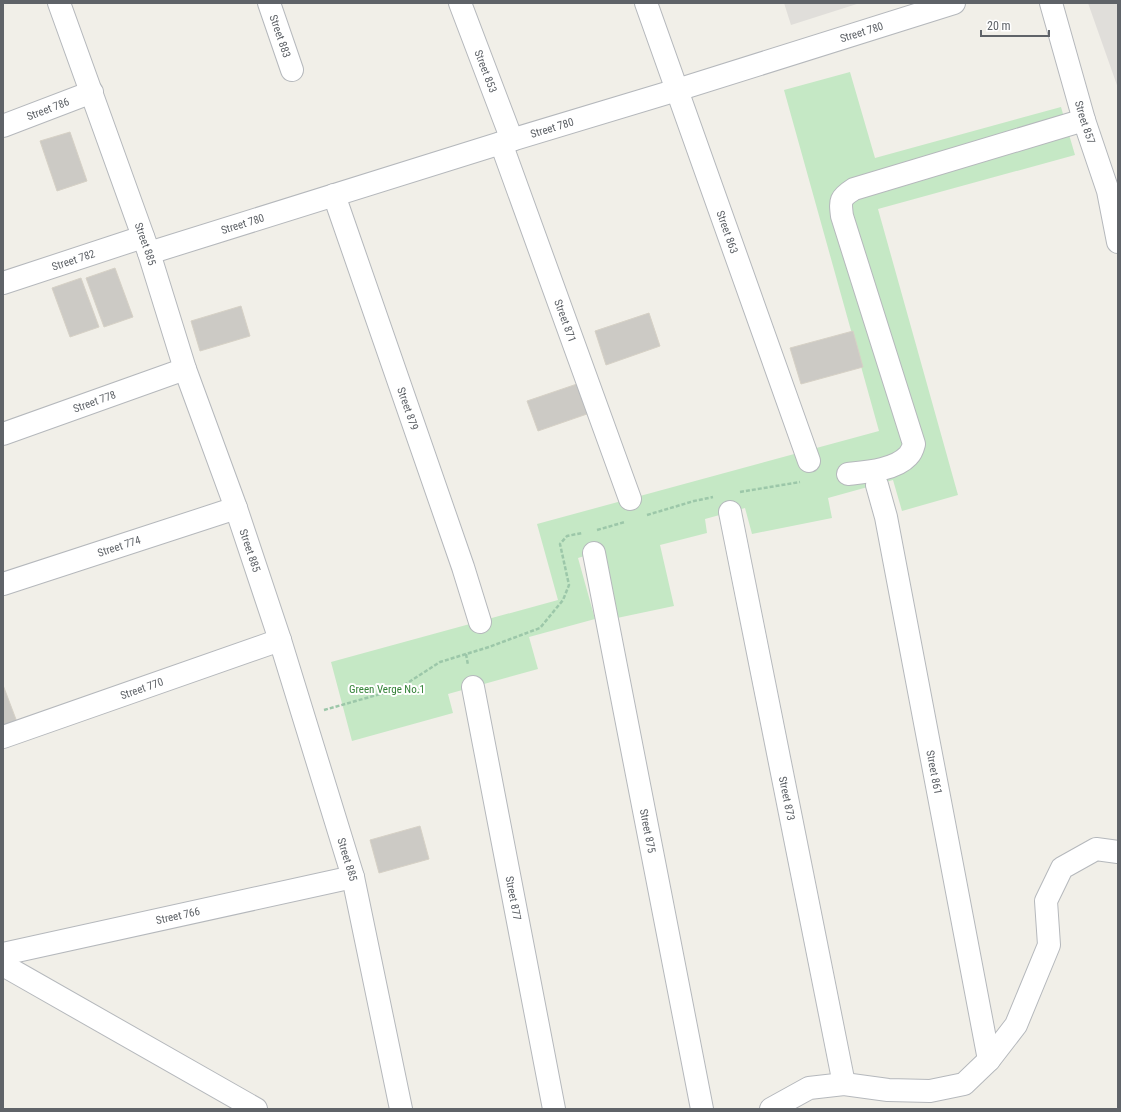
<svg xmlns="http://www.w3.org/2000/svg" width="1121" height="1112" font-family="'Roboto Condensed',sans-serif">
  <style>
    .industrial { fill: #e0deda }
    .green { fill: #c5e8c5 }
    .building { fill: #cccac5; stroke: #d6d1c6 }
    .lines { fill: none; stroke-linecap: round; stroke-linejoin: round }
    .minor-casing { stroke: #b5b8bc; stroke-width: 24 }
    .path { stroke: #9cc7a9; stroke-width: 2.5; stroke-dasharray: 4 2; stroke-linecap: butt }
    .minor { stroke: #fff; stroke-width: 22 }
    .labels { text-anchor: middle; stroke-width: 4; stroke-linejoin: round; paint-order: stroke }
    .street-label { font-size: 11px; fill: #5f6368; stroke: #fff }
    .park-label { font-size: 11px; fill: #348238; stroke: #fff }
  </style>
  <rect width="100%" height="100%" fill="#f1efe8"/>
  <!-- industrial -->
  <path class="industrial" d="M 784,3 L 860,3 L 791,25 Z
    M 1088,3 L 1118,3 L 1118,88 Z"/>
  <!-- green -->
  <path class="green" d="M 850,72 L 875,158 L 1061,107 L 1075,155 L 878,209 L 958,495 L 902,511 L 893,480 L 828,498 L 832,518 L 752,534 L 745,508 L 705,519 L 707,533 L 660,545 L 674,606 L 617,618 L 594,553 L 578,558 L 595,619 L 529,637 L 538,669 L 448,694 L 453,713 L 352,741 L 331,662 L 558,600 L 537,524 L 879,431 L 784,90 Z"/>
  <!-- building -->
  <path class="building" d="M 70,132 L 87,181 L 57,191 L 40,141 Z
    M 115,268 L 133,317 L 104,327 L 86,278 Z
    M 81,278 L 99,327 L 70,337 L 52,288 Z
    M 241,306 L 250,336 L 200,351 L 191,321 Z
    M 649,313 L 660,346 L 606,365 L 595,331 Z
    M 853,331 L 863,367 L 801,384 L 790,348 Z
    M 577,384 L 587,414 L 538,431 L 527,401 Z
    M 3,685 L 17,722 L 3,726 Z
    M 420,826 L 429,859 L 379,873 L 370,840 Z"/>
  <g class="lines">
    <defs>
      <g id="minor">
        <path id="s1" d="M 59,3 L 149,253 L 185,369 L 236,508 L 280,640 L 353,877 L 401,1109"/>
        <path id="s2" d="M 269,3 L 292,70"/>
        <path id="s3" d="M 460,3 L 512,140"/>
        <path id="s4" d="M 646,3 L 809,461"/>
        <path id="s5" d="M 1051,3 L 1084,120 L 1108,191 L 1118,242"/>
        <path id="s6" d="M 3,126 L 92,92"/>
        <path id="s7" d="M 501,143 L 630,499"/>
        <path id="s8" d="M 334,195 L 463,567 L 480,622"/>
        <path id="s9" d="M 149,253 L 501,143 L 677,90 L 954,3"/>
        <path id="s10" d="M 3,283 L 143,237"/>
        <path id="s11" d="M 3,434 L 185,369"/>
        <path d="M 848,474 C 866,472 895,470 908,456 C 911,453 913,448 914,444 L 842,216 C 840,200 840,198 854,189 L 1084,120"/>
        <path id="s12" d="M 877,485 L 886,517 L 989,1060"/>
        <path id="s13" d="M 730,512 L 844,1084"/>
        <path id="s14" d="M 594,553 L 702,1109"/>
        <path id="s15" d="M 3,584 L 236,508"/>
        <path id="s16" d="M 473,687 L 554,1109"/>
        <path id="s17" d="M 3,737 L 280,640"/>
        <path id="s18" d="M 3,954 L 353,877"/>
        <path d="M 3,965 L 256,1109"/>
        <path d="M 771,1109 L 809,1088 L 844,1084 L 888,1090 L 930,1091 L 964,1084 L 989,1060 L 1016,1025 L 1049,945 L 1046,901 L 1062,868 L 1096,849 L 1118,852"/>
      </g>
    </defs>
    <!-- minor casing -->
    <use href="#minor" class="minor-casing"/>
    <!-- path -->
    <path class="path" d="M 740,492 L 800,482
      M 647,515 L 694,501 L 713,497
      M 597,530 L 625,522
      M 466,654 L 468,665
      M 324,710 L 398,689 L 440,662 L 489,647 L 540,628 L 563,600 L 569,585 L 560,544 L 567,536 L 582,533"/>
    <!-- minor -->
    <use href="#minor" class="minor"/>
  </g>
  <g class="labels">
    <!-- street labels -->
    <g class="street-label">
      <text dy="4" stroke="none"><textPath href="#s9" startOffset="746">Street 780</textPath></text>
      <text dy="4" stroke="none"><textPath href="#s2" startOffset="35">Street 883</textPath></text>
      <text dy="4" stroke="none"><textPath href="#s3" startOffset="73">Street 853</textPath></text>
      <text dy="4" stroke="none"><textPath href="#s6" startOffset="48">Street 786</textPath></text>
      <text dy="4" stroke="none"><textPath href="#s5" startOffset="124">Street 857</textPath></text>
      <text dy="4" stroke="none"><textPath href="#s9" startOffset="422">Street 780</textPath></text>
      <text dy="4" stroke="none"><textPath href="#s9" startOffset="98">Street 780</textPath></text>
      <text dy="4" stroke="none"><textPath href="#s4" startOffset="243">Street 863</textPath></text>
      <text dy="4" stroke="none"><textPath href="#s1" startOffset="256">Street 885</textPath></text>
      <text dy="4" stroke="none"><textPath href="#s10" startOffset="74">Street 782</textPath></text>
      <text dy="4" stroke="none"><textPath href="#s7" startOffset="189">Street 871</textPath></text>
      <text dy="4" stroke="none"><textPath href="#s11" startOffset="97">Street 778</textPath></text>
      <text dy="4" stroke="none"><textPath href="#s8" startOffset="226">Street 879</textPath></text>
      <text dy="4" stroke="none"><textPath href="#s15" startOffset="122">Street 774</textPath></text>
      <text dy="4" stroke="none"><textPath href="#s1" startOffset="580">Street 885</textPath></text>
      <text dy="4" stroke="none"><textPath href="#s17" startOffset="147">Street 770</textPath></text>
      <text dy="4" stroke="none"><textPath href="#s12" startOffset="293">Street 861</textPath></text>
      <text dy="4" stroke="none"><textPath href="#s13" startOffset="292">Street 873</textPath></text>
      <text dy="4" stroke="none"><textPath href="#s14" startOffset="283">Street 875</textPath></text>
      <text dy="4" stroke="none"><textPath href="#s1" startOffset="904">Street 885</textPath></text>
      <text dy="4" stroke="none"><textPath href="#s16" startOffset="215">Street 877</textPath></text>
      <text dy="4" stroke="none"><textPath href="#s18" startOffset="179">Street 766</textPath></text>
    </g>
    <!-- park labels -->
    <g class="park-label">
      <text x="387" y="693">Green Verge No.1</text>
    </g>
  </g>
  <!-- border -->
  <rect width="1121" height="1112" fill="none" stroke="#5f6368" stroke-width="8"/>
  <!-- scale -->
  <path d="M981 30v6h68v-6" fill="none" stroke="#5f6368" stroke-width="2"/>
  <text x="987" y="30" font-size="12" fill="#5f6368" stroke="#ffffff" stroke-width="3" paint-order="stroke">20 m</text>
</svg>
